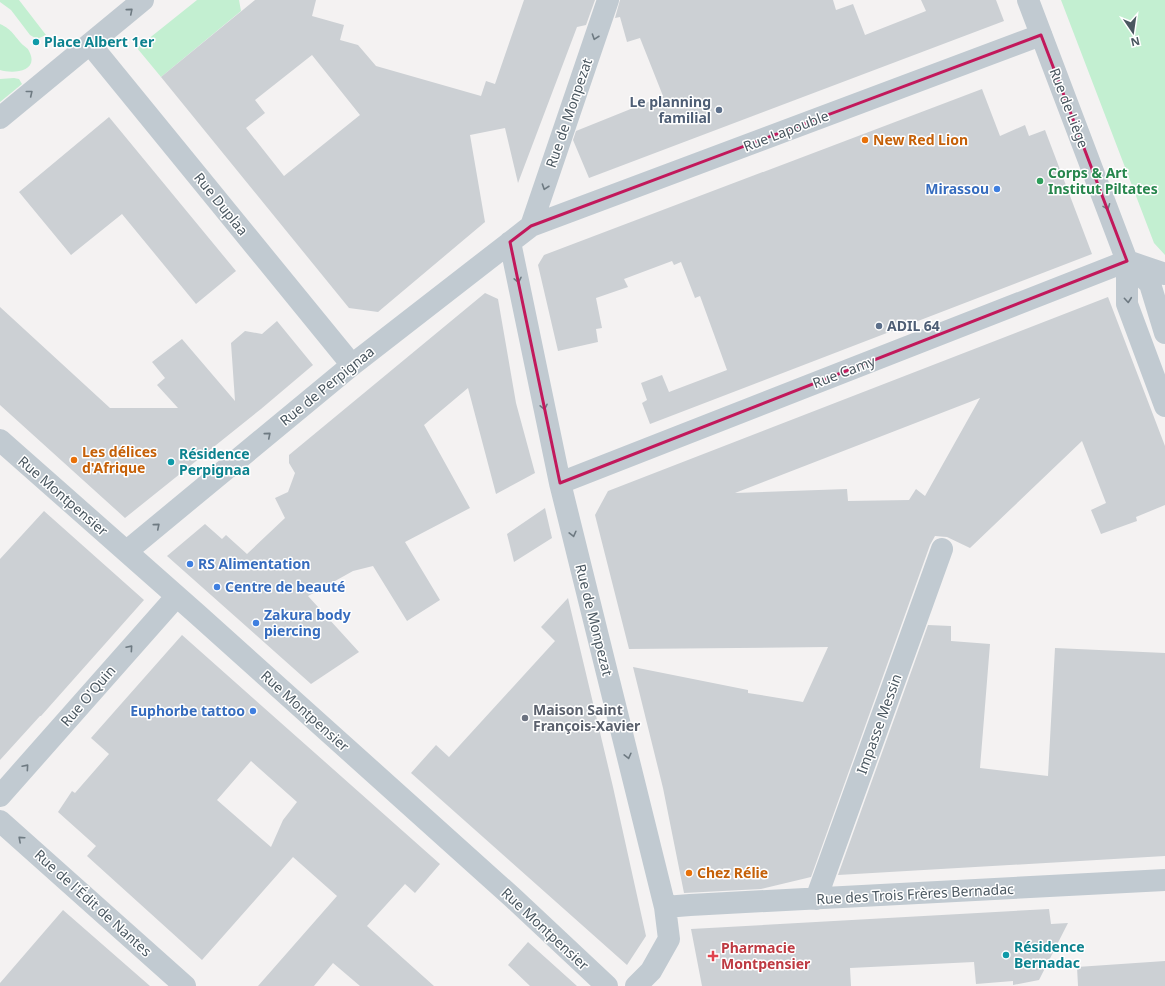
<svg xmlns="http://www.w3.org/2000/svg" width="1165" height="986" font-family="'Noto Sans',sans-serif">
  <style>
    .green { fill: #c3efd1 }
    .building { fill: #ccd0d4; fill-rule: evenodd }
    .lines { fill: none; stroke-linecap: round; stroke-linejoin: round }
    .minor { stroke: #c1cad1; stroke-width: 22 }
    .tertiary { stroke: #c1cad1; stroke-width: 22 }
    .oneway { stroke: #6e7a82 }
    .marked { fill: none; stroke: #c2185b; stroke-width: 3; stroke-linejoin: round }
    .culture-dot { fill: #0f9aa8; stroke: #fff; stroke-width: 1.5 }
    .service-dot { fill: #5c6f8a; stroke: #fff; stroke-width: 1.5 }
    .food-dot { fill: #e8710a; stroke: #fff; stroke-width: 1.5 }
    .leisure-dot { fill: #2e9e5b; stroke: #fff; stroke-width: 1.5 }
    .shop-dot { fill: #3f7fe0; stroke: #fff; stroke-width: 1.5 }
    .worship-dot { fill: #6b7280; stroke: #fff; stroke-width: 1.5 }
    .health-dot { fill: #e0444e; stroke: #fff; stroke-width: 1.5 }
    .labels { text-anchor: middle; stroke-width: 3; stroke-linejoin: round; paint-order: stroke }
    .culture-label { font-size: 14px; font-weight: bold; fill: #0d838f; stroke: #fff; text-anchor: start }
    .service-label { font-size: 14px; font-weight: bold; fill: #4e5e75; stroke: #fff; text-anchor: end }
    .street-label { font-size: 14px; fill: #4a5760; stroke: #fff }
    .food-label { font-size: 14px; font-weight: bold; fill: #c56008; stroke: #fff; text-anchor: start }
    .leisure-label { font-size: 14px; font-weight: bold; fill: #27864d; stroke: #fff; text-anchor: start }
    .shop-label { font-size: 14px; font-weight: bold; fill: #366cbe; stroke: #fff; text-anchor: start }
    .worship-label { font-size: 14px; font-weight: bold; fill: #5b616d; stroke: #fff; text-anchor: start }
    .health-label { font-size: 14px; font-weight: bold; fill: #be3a42; stroke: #fff; text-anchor: start }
  </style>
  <rect width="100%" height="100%" fill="#f4f2f2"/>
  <!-- green -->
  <path class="green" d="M 0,0 L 19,0 L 46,35 L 37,39 L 30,35 L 11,10 L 0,2 Z
    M 197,0 L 239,0 L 241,11 L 161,77 L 137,48 Z
    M 1061,0 L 1165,0 L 1165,255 L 1154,243 Z
    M 0,24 C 13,30 13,35 23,45 C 25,47 28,48 29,51 C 40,72 13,74 0,70 Z
    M 14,78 L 19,79 L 22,84 L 0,102 L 0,79 Z"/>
  <!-- building -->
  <path class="building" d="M 255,0 L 316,0 L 312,16 L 344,25 L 340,40 L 358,45 L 376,66 L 481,96 L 486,81 L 495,84 L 524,0 L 595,0 L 586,25 L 577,27 L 518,183 L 505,128 L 470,135 L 485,222 L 378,312 L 349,308 L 161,77 ZM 312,55 L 360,115 L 284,176 L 246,128 L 265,113 L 255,100 Z
    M 620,0 L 833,0 L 836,10 L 853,4 L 865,35 L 926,11 L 921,0 L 996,0 L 1004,21 L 589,178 L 573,140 L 576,131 L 663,96 L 640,38 L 627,42 L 620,17 L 615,18 Z
    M 982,89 L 1000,136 L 1025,125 L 1029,136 L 1045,130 L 1092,254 L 650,424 L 642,403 L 647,400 L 641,383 L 662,375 L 669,392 L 727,370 L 700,296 L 695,298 L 681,262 L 674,265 L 672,261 L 624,279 L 628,287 L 596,298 L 602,328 L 596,329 L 598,342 L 558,351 L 538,265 L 544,255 Z
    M 109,117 L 236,271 L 196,304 L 122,214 L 71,255 L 19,192 Z
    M 485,293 L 498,299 L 516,403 L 535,473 L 496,494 L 468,388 L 424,425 L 470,508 L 405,542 L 440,600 L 407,621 L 373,566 L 353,571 L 308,596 L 359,652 L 311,684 L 167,556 L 205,524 L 222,539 L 226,535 L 247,554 L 285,518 L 275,498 L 288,492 L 295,473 L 289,463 L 289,455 Z
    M 1108,297 L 1165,446 L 1165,505 L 1136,517 L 1137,521 L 1101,534 L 1091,510 L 1106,503 L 1082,441 L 970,548 L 947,537 L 935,536 L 930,545 L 811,877 L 761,889 L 684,893 L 663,788 L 633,667 L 748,690 L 748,693 L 803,702 L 828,647 L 629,649 L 595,515 L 608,491 ZM 980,398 L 925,496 L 916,489 L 909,500 L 848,501 L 847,489 L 735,493 Z
    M 0,307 L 110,408 L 178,408 L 157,385 L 165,378 L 152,362 L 182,339 L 235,401 L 231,343 L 245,331 L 262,334 L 277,321 L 313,365 L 261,409 L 125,518 L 0,405 Z
    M 545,508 L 552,538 L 514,562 L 507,534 Z
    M 44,511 L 144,600 L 41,716 L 40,716 L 0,760 L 0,559 Z
    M 568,598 L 613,787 L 646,936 L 627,965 L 411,773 L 436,745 L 449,757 L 555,641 L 541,627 Z
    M 928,625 L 951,626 L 951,641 L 990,644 L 980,768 L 1048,776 L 1055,648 L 1165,653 L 1165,856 L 838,875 Z
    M 182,635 L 440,864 L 415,893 L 405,884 L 367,926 L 434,986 L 360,986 L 333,963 L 314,986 L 258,986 L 337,896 L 293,857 L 202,960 L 87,856 L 96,846 L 58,812 L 72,791 L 75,793 L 109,754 L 91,738 ZM 251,761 L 297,802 L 283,820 L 271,847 L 217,800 Z
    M 1049,909 L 1051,924 L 1068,923 L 1039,980 L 1013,985 L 1013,981 L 976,984 L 974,962 L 850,968 L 851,986 L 702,986 L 691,929 Z
    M 63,910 L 150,986 L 0,986 L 0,983 Z
    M 528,942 L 547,959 L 577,986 L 530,986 L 508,965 Z
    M 1165,961 L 1165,986 L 1078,986 L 1077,967 Z"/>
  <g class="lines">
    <!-- minor -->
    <path class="minor" d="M 90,44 L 352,365
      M 0,118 L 143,0
      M 531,226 L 608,0
      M 510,242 L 560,483 L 665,907 L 669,939 L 651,971 L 636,986
      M 0,440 L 197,614 L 512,897 L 607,986
      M 560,483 L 1127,261
      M 127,551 L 352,365 L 531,226 L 1041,35
      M 0,796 L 176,597
      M 0,821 L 185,986
      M 816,899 L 942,549
      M 665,907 L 690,905 L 1165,880"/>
    <!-- tertiary -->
    <path class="tertiary" d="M 1028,0 L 1127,261 L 1127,304 L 1165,406
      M 1127,261 L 1150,284 L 1165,333
      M 1130,262 L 1165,274"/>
  </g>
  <!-- one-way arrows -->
  <defs><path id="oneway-chevron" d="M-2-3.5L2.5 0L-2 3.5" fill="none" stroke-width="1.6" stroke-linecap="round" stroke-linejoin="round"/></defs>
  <g class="oneway">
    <use href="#oneway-chevron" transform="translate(130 11) rotate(-40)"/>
    <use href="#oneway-chevron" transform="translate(595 37) rotate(109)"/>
    <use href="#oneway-chevron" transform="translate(30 93) rotate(-39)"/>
    <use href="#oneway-chevron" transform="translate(545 187) rotate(109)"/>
    <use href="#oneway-chevron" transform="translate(1107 207) rotate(69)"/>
    <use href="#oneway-chevron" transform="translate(518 280) rotate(78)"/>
    <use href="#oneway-chevron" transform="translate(1128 300) rotate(85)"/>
    <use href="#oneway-chevron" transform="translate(544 407) rotate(78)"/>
    <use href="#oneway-chevron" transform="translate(268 435) rotate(-40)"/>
    <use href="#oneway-chevron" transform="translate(157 526) rotate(-40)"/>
    <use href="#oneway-chevron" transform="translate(573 534) rotate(76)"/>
    <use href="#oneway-chevron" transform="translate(130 648) rotate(-49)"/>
    <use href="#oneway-chevron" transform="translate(628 756) rotate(76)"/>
    <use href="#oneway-chevron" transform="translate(26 767) rotate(-49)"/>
    <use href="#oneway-chevron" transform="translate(21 839) rotate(-138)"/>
  </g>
  <!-- marked area -->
  <path class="marked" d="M 1041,35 L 1127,261 L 560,483 L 510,242 L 531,226 Z"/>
  <!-- markers -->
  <g class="culture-dot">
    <circle cx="36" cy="42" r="4"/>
    <circle cx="171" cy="462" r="4"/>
    <circle cx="1006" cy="955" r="4"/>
  </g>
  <g class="service-dot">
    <circle cx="719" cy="110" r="4"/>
    <circle cx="879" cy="326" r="4"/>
  </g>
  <g class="food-dot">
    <circle cx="865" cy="140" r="4"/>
    <circle cx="74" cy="460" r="4"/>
    <circle cx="689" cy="873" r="4"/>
  </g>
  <circle class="leisure-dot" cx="1040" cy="181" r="4"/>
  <g class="shop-dot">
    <circle cx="997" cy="189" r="4"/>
    <circle cx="190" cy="564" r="4"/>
    <circle cx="217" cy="587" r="4"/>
    <circle cx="256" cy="623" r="4"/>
    <circle cx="253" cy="711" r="4"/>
  </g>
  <circle class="worship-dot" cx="525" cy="718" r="4"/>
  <path class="health-dot" d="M711 950h4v4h4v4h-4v4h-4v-4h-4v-4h4z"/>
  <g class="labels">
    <!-- culture labels -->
    <g class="culture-label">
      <text x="44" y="47">Place Albert 1er</text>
      <text x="179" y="459">Résidence<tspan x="179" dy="16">Perpignaa</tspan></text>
      <text x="1014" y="952">Résidence<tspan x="1014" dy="16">Bernadac</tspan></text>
    </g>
    <!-- service labels -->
    <g class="service-label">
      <text x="711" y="107">Le planning<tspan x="711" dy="16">familial</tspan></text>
      <text x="887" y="331" text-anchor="start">ADIL 64</text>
    </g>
    <!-- street labels -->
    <g class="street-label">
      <text transform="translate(1069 108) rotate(69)" y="5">Rue de Liège</text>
      <text transform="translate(569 113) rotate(-71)" y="5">Rue de Monpezat</text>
      <text transform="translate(786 131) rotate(-21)" y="5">Rue Lapouble</text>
      <text transform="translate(221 204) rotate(51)" y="5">Rue Duplaa</text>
      <text transform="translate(844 372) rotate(-21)" y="5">Rue Camy</text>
      <text transform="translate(327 386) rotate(-39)" y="5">Rue de Perpignaa</text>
      <text transform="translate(63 496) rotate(41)" y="5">Rue Montpensier</text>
      <text transform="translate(594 620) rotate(76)" y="5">Rue de Monpezat</text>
      <text transform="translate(88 696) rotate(-49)" y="5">Rue O'Quin</text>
      <text transform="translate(305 711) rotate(42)" y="5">Rue Montpensier</text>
      <text transform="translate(879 724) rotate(-70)" y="5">Impasse Messin</text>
      <text transform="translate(915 894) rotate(-3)" y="5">Rue des Trois Frères Bernadac</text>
      <text transform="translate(93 903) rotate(42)" y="5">Rue de l'Édit de Nantes</text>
      <text transform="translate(545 929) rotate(43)" y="5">Rue Montpensier</text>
    </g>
    <!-- food labels -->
    <g class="food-label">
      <text x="873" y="145">New Red Lion</text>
      <text x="82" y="457">Les délices<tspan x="82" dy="16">d'Afrique</tspan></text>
      <text x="697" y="878">Chez Rélie</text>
    </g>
    <!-- leisure labels -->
    <g class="leisure-label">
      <text x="1048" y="178">Corps &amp; Art<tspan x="1048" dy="16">Institut Piltates</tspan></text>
    </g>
    <!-- shop labels -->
    <g class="shop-label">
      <text x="989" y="194" text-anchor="end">Mirassou</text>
      <text x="198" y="569">RS Alimentation</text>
      <text x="225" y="592">Centre de beauté</text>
      <text x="264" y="620">Zakura body<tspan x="264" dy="16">piercing</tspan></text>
      <text x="245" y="716" text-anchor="end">Euphorbe tattoo</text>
    </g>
    <!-- worship labels -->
    <g class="worship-label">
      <text x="533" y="715">Maison Saint<tspan x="533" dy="16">François-Xavier</tspan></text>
    </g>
    <!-- health labels -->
    <g class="health-label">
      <text x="721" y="953">Pharmacie<tspan x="721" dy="16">Montpensier</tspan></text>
    </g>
  </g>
  <!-- north arrow -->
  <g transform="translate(1133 32) rotate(167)" stroke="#ffffff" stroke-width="3" paint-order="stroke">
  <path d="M0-3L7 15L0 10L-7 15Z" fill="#4a5760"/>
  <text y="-6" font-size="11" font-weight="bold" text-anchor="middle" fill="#4a5760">N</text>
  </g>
</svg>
